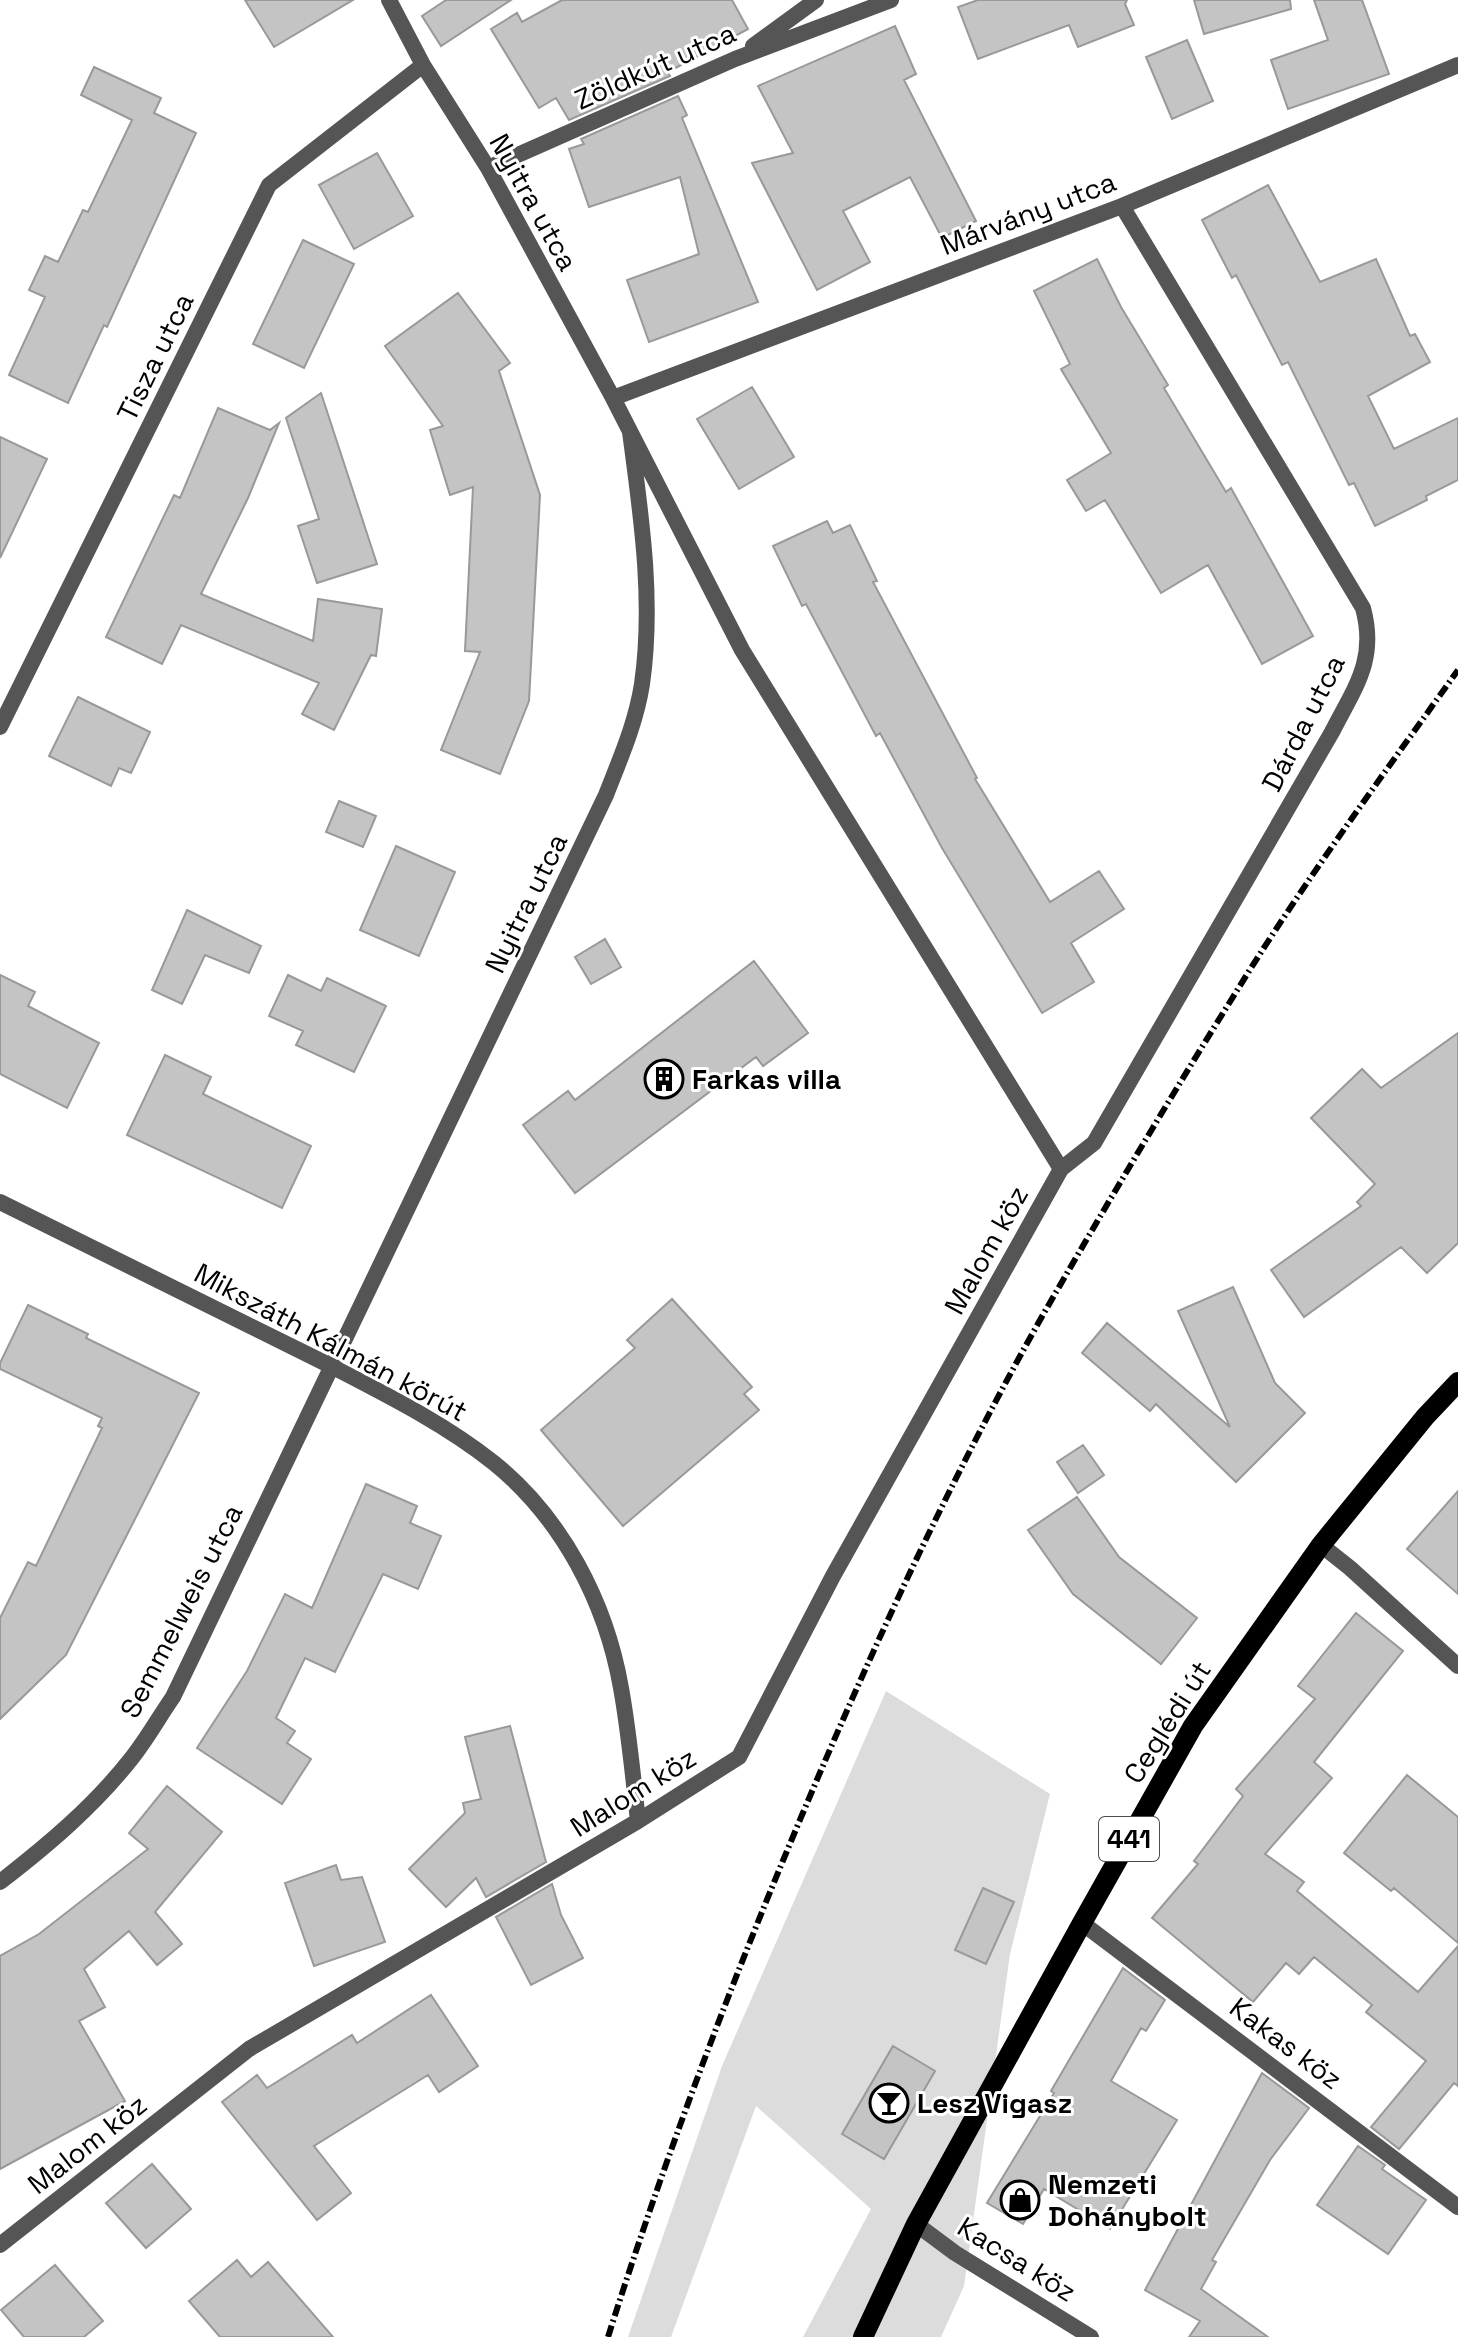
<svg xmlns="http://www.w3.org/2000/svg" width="1458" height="2337" font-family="'Space Grotesk',sans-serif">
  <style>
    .green { fill: #dcdcdc }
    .building { fill: #c4c4c4; stroke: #999; stroke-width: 2 }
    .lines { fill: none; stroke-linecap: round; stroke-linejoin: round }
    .minor { stroke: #555; stroke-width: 16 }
    .tertiary { stroke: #555; stroke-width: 16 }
    .primary { stroke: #000; stroke-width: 20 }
    .rail { stroke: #000; stroke-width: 6; stroke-dasharray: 12 4 2 4; stroke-linecap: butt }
    .labels { text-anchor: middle; stroke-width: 6; stroke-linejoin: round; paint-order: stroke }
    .shield { fill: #fff; stroke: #4c4c4c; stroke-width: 2 }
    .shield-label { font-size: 26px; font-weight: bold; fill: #000 }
    .street-label { font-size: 28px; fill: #000; stroke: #fff }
    .poi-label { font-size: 28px; font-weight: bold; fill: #000; stroke: #fff; text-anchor: start }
  </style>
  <rect width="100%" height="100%" fill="#fff"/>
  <!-- green -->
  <path class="green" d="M 886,1691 L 1050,1794 L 1010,1954 L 964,2286 L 941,2337 L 803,2337 L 871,2209 L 756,2106 L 671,2337 L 628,2337 L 722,2066 Z"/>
  <!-- building -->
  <path class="building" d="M 245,0 L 353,0 L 274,47 Z
    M 446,0 L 511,0 L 441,46 L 422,16 Z
    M 562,0 L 732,0 L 748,29 L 668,72 L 670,76 L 569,120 L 556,98 L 539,108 L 491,29 L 517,13 L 522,22 Z
    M 978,0 L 1127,0 L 1125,4 L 1134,25 L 1078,47 L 1069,25 L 978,59 L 958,7 Z
    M 1194,0 L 1290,0 L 1291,9 L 1204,34 Z
    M 1314,0 L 1362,0 L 1389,74 L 1288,109 L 1271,60 L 1328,40 Z
    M 895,26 L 916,74 L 904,80 L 976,221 L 942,238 L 910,177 L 843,211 L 870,262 L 817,290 L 752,163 L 793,153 L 758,86 Z
    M 1187,40 L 1213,101 L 1172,119 L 1146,57 Z
    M 94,67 L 161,98 L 154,113 L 196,133 L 107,327 L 104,325 L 68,403 L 9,375 L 45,297 L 29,290 L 45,256 L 58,262 L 83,210 L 88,212 L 132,120 L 81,95 Z
    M 678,96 L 687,115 L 682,118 L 758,302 L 649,342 L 627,280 L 699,254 L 680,177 L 589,207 L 569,149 L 584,144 L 581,139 Z
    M 377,153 L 413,216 L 354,249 L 319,185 Z
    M 1268,185 L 1320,282 L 1376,259 L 1410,336 L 1415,334 L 1430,362 L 1368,396 L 1394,449 L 1458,418 L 1458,480 L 1426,496 L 1427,500 L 1375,526 L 1354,483 L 1349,485 L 1288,362 L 1282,365 L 1236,275 L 1232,278 L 1202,220 Z
    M 303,240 L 354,264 L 304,368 L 253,344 Z
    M 1097,259 L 1121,307 L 1168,385 L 1164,388 L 1226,492 L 1231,488 L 1313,636 L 1262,664 L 1208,565 L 1161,593 L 1105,500 L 1086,511 L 1067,480 L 1111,453 L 1061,369 L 1070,364 L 1034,291 Z
    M 458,293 L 510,363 L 499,371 L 540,495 L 529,701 L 500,774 L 441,750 L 480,652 L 465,651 L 473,487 L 450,495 L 430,430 L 443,426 L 385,346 Z
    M 752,387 L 794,457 L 739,489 L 697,419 Z
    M 321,393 L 377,564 L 317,583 L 298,526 L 319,519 L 286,418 Z
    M 218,408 L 270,430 L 279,423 L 248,498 L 201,594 L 313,641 L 318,599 L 382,609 L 376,656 L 371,655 L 334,730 L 302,714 L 319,683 L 181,625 L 162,664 L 106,637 L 174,495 L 180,498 Z
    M 0,437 L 47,459 L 0,558 Z
    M 827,521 L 833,533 L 850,525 L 877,581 L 873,582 L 977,778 L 975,779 L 1050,902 L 1099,871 L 1124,909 L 1071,943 L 1094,982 L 1042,1013 L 942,848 L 880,733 L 876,736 L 806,604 L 802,606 L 773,546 Z
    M 78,697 L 150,732 L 131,773 L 119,768 L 111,786 L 49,756 Z
    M 339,801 L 376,816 L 363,847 L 326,832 Z
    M 396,846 L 455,872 L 419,956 L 360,930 Z
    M 187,910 L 261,946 L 249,973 L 205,955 L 182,1004 L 152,990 Z
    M 605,939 L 621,967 L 591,984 L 575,957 Z
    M 754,961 L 808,1033 L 763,1066 L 756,1057 L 575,1193 L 523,1125 L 568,1091 L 575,1100 Z
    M 0,975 L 35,992 L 28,1006 L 99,1043 L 67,1108 L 0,1074 Z
    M 288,975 L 321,991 L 327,978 L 386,1006 L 354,1072 L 296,1045 L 303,1031 L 269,1016 Z
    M 1458,1033 L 1458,1243 L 1427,1273 L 1401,1247 L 1304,1317 L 1271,1270 L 1361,1206 L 1357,1202 L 1375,1184 L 1311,1118 L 1362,1069 L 1381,1088 Z
    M 165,1055 L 211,1077 L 203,1094 L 311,1146 L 282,1208 L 127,1135 Z
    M 1233,1287 L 1275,1383 L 1305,1413 L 1236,1482 L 1156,1404 L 1150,1411 L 1082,1353 L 1107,1323 L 1230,1427 L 1178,1311 Z
    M 672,1299 L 752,1387 L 744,1394 L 759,1410 L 623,1526 L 541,1430 L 635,1348 L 627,1340 Z
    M 28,1305 L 88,1334 L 86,1338 L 199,1393 L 66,1655 L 0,1719 L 0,1618 L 28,1562 L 36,1566 L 102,1428 L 98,1426 L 102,1418 L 0,1369 L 0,1363 Z
    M 1083,1445 L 1104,1475 L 1078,1493 L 1057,1462 Z
    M 366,1484 L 417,1506 L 410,1523 L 441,1536 L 418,1589 L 383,1574 L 335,1672 L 305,1658 L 276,1718 L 295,1731 L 287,1743 L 311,1759 L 282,1804 L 197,1748 L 247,1671 L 285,1594 L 312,1608 Z
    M 1458,1491 L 1458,1594 L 1407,1549 Z
    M 1077,1497 L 1119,1557 L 1197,1618 L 1161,1664 L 1073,1594 L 1028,1530 Z
    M 1356,1613 L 1403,1651 L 1314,1762 L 1332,1778 L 1265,1854 L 1304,1882 L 1297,1891 L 1418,1992 L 1458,1946 L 1458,2086 L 1454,2083 L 1399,2149 L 1371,2127 L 1426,2061 L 1366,2012 L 1372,2005 L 1314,1957 L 1299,1974 L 1286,1963 L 1253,2002 L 1152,1918 L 1198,1864 L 1194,1861 L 1243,1796 L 1236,1789 L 1315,1699 L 1298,1686 Z
    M 510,1726 L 546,1862 L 486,1897 L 476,1878 L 446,1907 L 409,1869 L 465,1813 L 463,1803 L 481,1799 L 465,1737 Z
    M 1407,1775 L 1458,1817 L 1458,1943 L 1394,1888 L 1391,1891 L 1344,1853 Z
    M 167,1786 L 222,1832 L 155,1912 L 182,1944 L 157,1965 L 129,1931 L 84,1969 L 105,2007 L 79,2021 L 125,2101 L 0,2169 L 0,1956 L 39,1934 L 148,1849 L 129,1833 Z
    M 336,1865 L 341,1880 L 362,1877 L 385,1942 L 314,1966 L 285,1883 Z
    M 552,1884 L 561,1915 L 583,1958 L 531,1985 L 496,1917 Z
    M 983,1888 L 1014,1902 L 986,1964 L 955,1950 Z
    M 1123,1968 L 1165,2000 L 1146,2031 L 1141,2028 L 1111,2081 L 1177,2120 L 1110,2229 L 1044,2189 L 1023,2224 L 987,2203 L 1054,2093 L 1051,2091 Z
    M 431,1995 L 478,2066 L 439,2092 L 428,2075 L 314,2146 L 351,2193 L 317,2220 L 222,2102 L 257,2075 L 267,2088 L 352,2035 L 357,2043 Z
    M 893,2046 L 935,2071 L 884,2159 L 842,2134 Z
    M 1262,2073 L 1309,2108 L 1270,2160 L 1212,2260 L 1216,2262 L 1201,2289 L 1268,2337 L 1189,2337 L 1200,2321 L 1145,2290 Z
    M 1358,2146 L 1385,2165 L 1382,2169 L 1426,2200 L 1388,2254 L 1317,2205 Z
    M 152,2164 L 191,2209 L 146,2248 L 106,2203 Z
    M 237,2260 L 251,2277 L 268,2262 L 333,2337 L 220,2337 L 189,2301 Z
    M 55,2265 L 103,2321 L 84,2337 L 24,2337 L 1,2310 Z"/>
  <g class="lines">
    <!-- minor -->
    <path class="minor" d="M 389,0 L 423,65 L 488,168 L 613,398 L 742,650 L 1061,1169
      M 753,46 L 816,0
      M 488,168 L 735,59 L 891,0
      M 613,398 L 1122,206 L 1458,65
      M 0,727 L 269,185 L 423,65
      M 331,1366 C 387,1395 445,1424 494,1463 C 562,1518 606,1602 621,1688 C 629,1732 633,1777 638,1821
      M 1321,1545 L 1350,1568 L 1458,1666
      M 0,1882 C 48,1845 94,1806 131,1759 C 147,1739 159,1717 173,1697 L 606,795 C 620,759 636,723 642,684 C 654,600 641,515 630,432
      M 1082,1923 L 1458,2207
      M 916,2224 L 955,2253 L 1091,2337
      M 0,2245 L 249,2049 L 638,1821 L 739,1757 L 833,1576 L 1061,1169 L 1094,1143 L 1332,732 C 1355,687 1377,660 1363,608 L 1122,206"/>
    <!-- tertiary -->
    <path class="tertiary" d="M 0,1202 L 331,1366"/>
    <!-- primary -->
    <path class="primary" d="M 863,2337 L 916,2224 L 1082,1923 L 1193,1726 L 1321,1545 L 1425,1417 L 1458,1382"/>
    <!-- rail -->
    <path class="rail" d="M 608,2337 C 664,2160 730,1986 802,1815 C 874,1644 953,1474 1044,1313 C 1105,1207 1168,1101 1233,997 C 1302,884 1381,778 1458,670"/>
  </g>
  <!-- icons -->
  <defs>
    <symbol id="building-ring" viewBox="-11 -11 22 22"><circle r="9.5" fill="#fff" stroke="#000" stroke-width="1.5"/><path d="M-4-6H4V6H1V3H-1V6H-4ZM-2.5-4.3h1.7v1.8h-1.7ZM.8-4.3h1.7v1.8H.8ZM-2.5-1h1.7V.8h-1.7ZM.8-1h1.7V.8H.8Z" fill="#000"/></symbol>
    <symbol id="bar-ring" viewBox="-11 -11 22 22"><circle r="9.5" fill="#fff" stroke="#000" stroke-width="1.5"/><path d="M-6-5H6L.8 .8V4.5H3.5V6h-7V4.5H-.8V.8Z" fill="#000"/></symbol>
    <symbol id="shop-ring" viewBox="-11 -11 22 22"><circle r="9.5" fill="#fff" stroke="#000" stroke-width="1.5"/><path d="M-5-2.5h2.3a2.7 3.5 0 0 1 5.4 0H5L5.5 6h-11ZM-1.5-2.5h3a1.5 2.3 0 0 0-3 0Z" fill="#000"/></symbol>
  </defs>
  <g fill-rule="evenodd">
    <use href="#building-ring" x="642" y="1057" width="44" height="44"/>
    <use href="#bar-ring" x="867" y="2081" width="44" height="44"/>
    <use href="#shop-ring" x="998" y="2178" width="44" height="44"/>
  </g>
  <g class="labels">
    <!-- shield labels -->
    <rect class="shield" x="1099" y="1817" width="60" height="44" rx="6"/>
    <g class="shield-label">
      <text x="1129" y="1848">441</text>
    </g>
    <!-- street labels -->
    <g class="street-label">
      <text transform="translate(655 66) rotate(-24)" y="10">Zöldkút utca</text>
      <text transform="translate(534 202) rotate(61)" y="10">Nyitra utca</text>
      <text transform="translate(1028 213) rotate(-21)" y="10">Márvány utca</text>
      <text transform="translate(155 357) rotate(-64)" y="10">Tisza utca</text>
      <text transform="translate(1303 723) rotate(-63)" y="10">Dárda utca</text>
      <text transform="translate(526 903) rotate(-64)" y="10">Nyitra utca</text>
      <text transform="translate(986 1250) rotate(-61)" y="10">Malom köz</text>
      <text transform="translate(331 1342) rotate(28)" y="10">Mikszáth Kálmán körút</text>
      <text transform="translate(181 1611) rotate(-63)" y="10">Semmelweis utca</text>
      <text transform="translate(1167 1722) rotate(-58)" y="10">Ceglédi út</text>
      <text transform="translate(633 1792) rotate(-32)" y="10">Malom köz</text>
      <text transform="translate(1286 2043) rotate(37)" y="10">Kakas köz</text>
      <text transform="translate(87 2144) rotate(-38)" y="10">Malom köz</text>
      <text transform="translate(1017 2259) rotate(32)" y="10">Kacsa köz</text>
    </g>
    <!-- poi labels -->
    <g class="poi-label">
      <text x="692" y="1089">Farkas villa</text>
      <text x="917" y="2113">Lesz Vigasz</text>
      <text x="1048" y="2194">Nemzeti<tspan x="1048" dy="32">Dohánybolt</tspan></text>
    </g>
  </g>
</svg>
